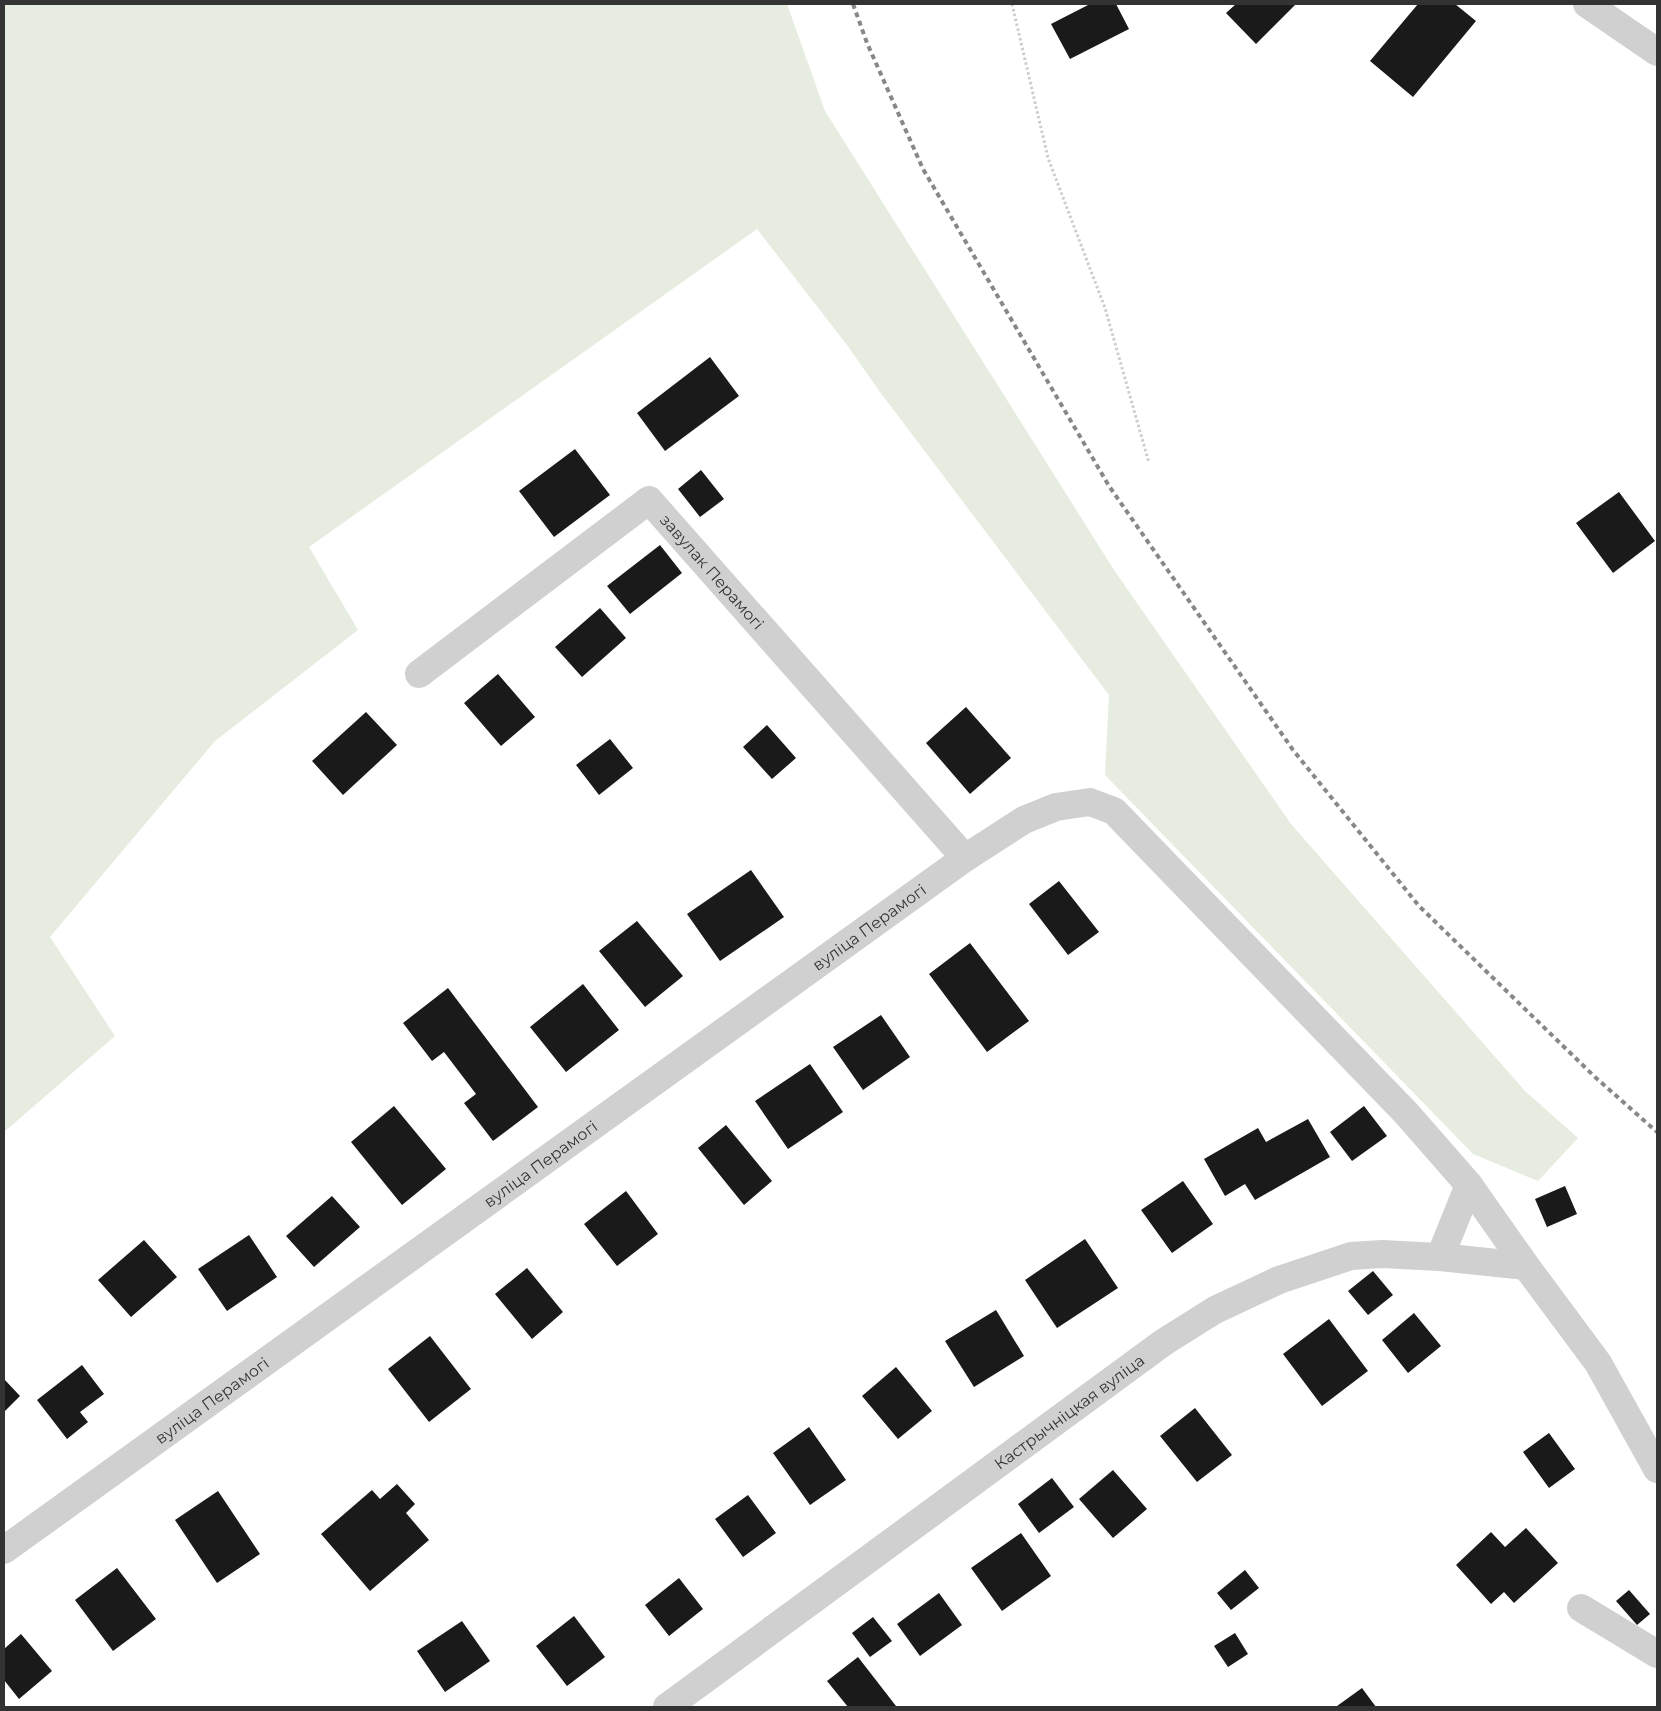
<svg xmlns="http://www.w3.org/2000/svg" width="1661" height="1711" font-family="Montserrat,sans-serif">
  <style>
    .green { fill: #e6ecdf }
    .building { fill: #1a1a1a }
    .lines { fill: none; stroke-linecap: round; stroke-linejoin: round }
    .path { stroke: #cdcdcd; stroke-width: 3; stroke-dasharray: 2.5 2.5; stroke-linecap: butt }
    .minor { stroke: #d0d0d0; stroke-width: 28 }
    .rail { stroke: #888; stroke-width: 4; stroke-dasharray: 5 4; stroke-linecap: butt }
    .labels { text-anchor: middle; stroke-width: 5; stroke-linejoin: round; paint-order: stroke }
    .street-label { font-size: 16px; fill: #333; stroke: #fff }
  </style>
  <rect width="100%" height="100%" fill="#fff"/>
  <!-- green -->
  <path class="green" d="M 4,4 L 787,4 L 825,111 L 1114,570 L 1291,824 L 1525,1091 L 1578,1138 L 1538,1181 L 1473,1154 L 1105,775 L 1109,695 L 880,392 L 847,345 L 757,229 L 309,547 L 358,630 L 215,741 L 50,937 L 115,1036 L 4,1132 Z"/>
  <!-- building -->
  <path class="building" d="M 1090,4 L 1116,4 L 1129,29 L 1070,59 L 1051,24 Z
    M 1236,4 L 1296,4 L 1256,44 L 1226,13 Z
    M 1418,4 L 1455,4 L 1476,21 L 1413,97 L 1370,61 Z
    M 710,357 L 739,396 L 665,451 L 637,413 Z
    M 575,449 L 610,495 L 554,537 L 519,491 Z
    M 701,470 L 724,499 L 700,517 L 678,489 Z
    M 1619,492 L 1655,541 L 1613,573 L 1576,523 Z
    M 660,545 L 682,573 L 630,614 L 607,586 Z
    M 600,608 L 626,638 L 582,677 L 555,647 Z
    M 498,674 L 535,717 L 501,746 L 464,703 Z
    M 966,707 L 1011,758 L 970,794 L 926,743 Z
    M 366,712 L 397,745 L 343,795 L 312,761 Z
    M 767,725 L 796,758 L 772,779 L 743,747 Z
    M 610,739 L 633,768 L 599,795 L 576,765 Z
    M 751,870 L 784,917 L 720,961 L 687,914 Z
    M 1059,881 L 1099,932 L 1068,955 L 1029,904 Z
    M 637,921 L 683,976 L 645,1007 L 599,951 Z
    M 970,943 L 1029,1021 L 987,1052 L 929,974 Z
    M 583,984 L 619,1030 L 566,1072 L 530,1027 Z
    M 448,988 L 538,1107 L 493,1141 L 464,1103 L 476,1094 L 444,1052 L 432,1061 L 403,1023 Z
    M 881,1015 L 910,1057 L 863,1090 L 833,1047 Z
    M 810,1064 L 843,1112 L 788,1149 L 755,1101 Z
    M 394,1106 L 446,1169 L 402,1205 L 351,1142 Z
    M 1364,1106 L 1387,1136 L 1352,1161 L 1330,1132 Z
    M 1308,1119 L 1330,1157 L 1255,1200 L 1245,1184 L 1225,1196 L 1204,1159 L 1258,1128 L 1266,1142 Z
    M 726,1125 L 772,1181 L 744,1205 L 698,1148 Z
    M 1183,1181 L 1213,1224 L 1172,1253 L 1141,1210 Z
    M 1565,1186 L 1577,1214 L 1547,1227 L 1535,1199 Z
    M 626,1191 L 658,1234 L 617,1266 L 584,1224 Z
    M 332,1196 L 360,1227 L 314,1267 L 286,1236 Z
    M 249,1235 L 277,1277 L 227,1311 L 198,1269 Z
    M 1085,1239 L 1118,1288 L 1057,1328 L 1025,1280 Z
    M 144,1240 L 177,1277 L 131,1317 L 98,1280 Z
    M 527,1268 L 563,1312 L 532,1339 L 495,1294 Z
    M 1373,1271 L 1393,1295 L 1368,1315 L 1348,1291 Z
    M 996,1310 L 1024,1356 L 974,1387 L 945,1341 Z
    M 1414,1313 L 1441,1346 L 1408,1373 L 1382,1340 Z
    M 1329,1319 L 1368,1371 L 1322,1406 L 1283,1354 Z
    M 430,1336 L 471,1389 L 429,1422 L 388,1369 Z
    M 82,1365 L 104,1394 L 80,1412 L 88,1422 L 67,1439 L 37,1400 Z
    M 896,1367 L 932,1411 L 898,1439 L 862,1396 Z
    M 4,1379 L 20,1396 L 4,1412 Z
    M 1195,1408 L 1232,1455 L 1197,1482 L 1160,1436 Z
    M 809,1427 L 846,1480 L 810,1505 L 773,1453 Z
    M 1549,1433 L 1575,1469 L 1549,1488 L 1523,1452 Z
    M 1113,1470 L 1147,1509 L 1113,1538 L 1079,1499 Z
    M 1052,1478 L 1074,1507 L 1039,1533 L 1018,1504 Z
    M 397,1484 L 415,1504 L 406,1513 L 429,1540 L 370,1591 L 321,1534 L 372,1490 L 380,1499 Z
    M 218,1491 L 260,1554 L 217,1583 L 175,1520 Z
    M 748,1495 L 776,1533 L 743,1557 L 715,1519 Z
    M 1526,1528 L 1558,1563 L 1514,1603 L 1504,1592 L 1491,1604 L 1456,1565 L 1491,1532 L 1505,1547 Z
    M 1021,1533 L 1051,1576 L 1002,1611 L 971,1568 Z
    M 117,1568 L 156,1619 L 113,1651 L 75,1600 Z
    M 1245,1570 L 1259,1588 L 1231,1610 L 1217,1593 Z
    M 679,1578 L 703,1609 L 669,1636 L 645,1605 Z
    M 1629,1590 L 1650,1614 L 1637,1625 L 1616,1601 Z
    M 939,1593 L 962,1625 L 920,1656 L 897,1624 Z
    M 574,1616 L 605,1657 L 567,1686 L 536,1646 Z
    M 873,1617 L 892,1641 L 870,1657 L 852,1633 Z
    M 462,1621 L 490,1661 L 445,1692 L 417,1651 Z
    M 1235,1633 L 1248,1654 L 1228,1667 L 1214,1646 Z
    M 21,1634 L 52,1671 L 19,1699 L 4,1680 L 4,1649 Z
    M 858,1657 L 896,1706 L 894,1707 L 848,1707 L 827,1681 Z
    M 1362,1688 L 1376,1707 L 1339,1707 L 1337,1706 Z"/>
  <g class="lines">
    <!-- path -->
    <path class="path" d="M 1012,4 L 1048,158 L 1105,308 L 1149,463"/>
    <!-- minor -->
    <g class="minor">
      <path d="M 1587,4 L 1657,52"/>
      <path id="s1" d="M 419,674 L 649,500 L 965,858"/>
      <path d="M 1440,1257 L 1469,1185"/>
      <path id="s2" d="M 4,1550 L 965,858 L 1024,820 L 1056,807 L 1090,802 L 1114,811 L 1407,1114 L 1469,1185 L 1526,1266 L 1598,1363 L 1657,1469"/>
      <path d="M 1581,1608 L 1657,1654"/>
      <path id="s3" d="M 667,1707 L 1164,1342 L 1215,1310 L 1279,1280 L 1351,1256 L 1382,1254 L 1440,1257 L 1526,1266"/>
    </g>
    <!-- rail -->
    <path class="rail" d="M 853,4 L 867,43 L 923,169 L 1109,486 L 1293,750 L 1419,906 L 1595,1077 L 1657,1132"/>
  </g>
  <g class="labels">
    <!-- street labels -->
    <g class="street-label">
      <text dy="6" stroke="none"><textPath href="#s1" startOffset="384">завулак Перамогі</textPath></text>
      <text dy="6" stroke="none"><textPath href="#s2" startOffset="1066">вуліца Перамогі</textPath></text>
      <text dy="6" stroke="none"><textPath href="#s2" startOffset="661">вуліца Перамогі</textPath></text>
      <text dy="6" stroke="none"><textPath href="#s2" startOffset="256">вуліца Перамогі</textPath></text>
      <text dy="6" stroke="none"><textPath href="#s3" startOffset="499">Кастрычніцкая вуліца</textPath></text>
    </g>
  </g>
  <!-- border -->
  <rect width="1661" height="1711" fill="none" stroke="#333333" stroke-width="10"/>
</svg>
